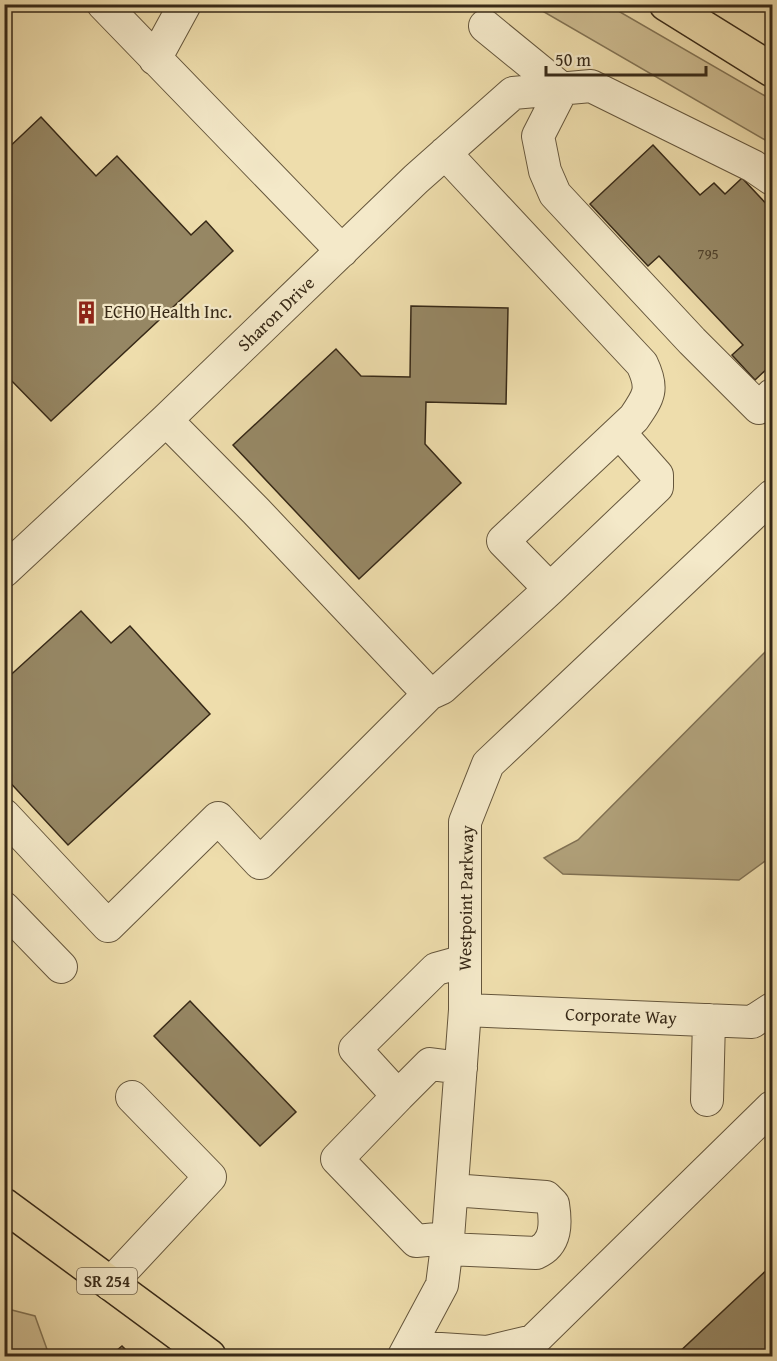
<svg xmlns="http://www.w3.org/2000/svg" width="777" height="1361" font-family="'Gentium Book Plus',serif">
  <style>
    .green { fill: #cfbe93; stroke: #837455; stroke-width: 1.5 }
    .water { fill: #b0a079; stroke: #807052; stroke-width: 1.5 }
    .building { fill: #968764; stroke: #372917; stroke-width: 1.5 }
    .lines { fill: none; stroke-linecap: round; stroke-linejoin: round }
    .minor-casing { stroke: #65563c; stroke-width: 34 }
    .major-casing { stroke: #372917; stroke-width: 36 }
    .highway-casing { stroke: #372917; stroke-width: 36 }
    .minor { stroke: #f4e9c9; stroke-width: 32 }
    .major { stroke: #eeddac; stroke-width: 33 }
    .highway { stroke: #eeddac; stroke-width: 33 }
    .labels { text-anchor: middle; stroke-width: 4.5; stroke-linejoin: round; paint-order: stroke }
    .number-label { font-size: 15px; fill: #4f402a }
    .shield { fill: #f4e9c9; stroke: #70634c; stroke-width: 1.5 }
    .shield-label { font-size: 16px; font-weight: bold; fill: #372917 }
    .poi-label { font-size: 18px; fill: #372917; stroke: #f4e9c9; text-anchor: start }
    .street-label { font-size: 18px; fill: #372917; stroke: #f4e9c9 }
  </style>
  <rect width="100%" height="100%" fill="#eeddac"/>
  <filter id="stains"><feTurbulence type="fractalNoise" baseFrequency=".00333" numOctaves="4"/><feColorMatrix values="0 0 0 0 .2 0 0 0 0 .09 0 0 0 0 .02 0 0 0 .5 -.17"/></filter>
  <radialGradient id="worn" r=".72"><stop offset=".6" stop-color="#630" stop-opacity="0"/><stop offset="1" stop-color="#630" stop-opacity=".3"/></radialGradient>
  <!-- green -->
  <path class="green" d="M 532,5 L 608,5 L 772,100 L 772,144 Z
    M 4,1308 L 35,1316 L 48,1352 L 47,1356 L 5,1356 Z"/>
  <!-- water -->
  <path class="water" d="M 772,645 L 772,856 L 739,880 L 563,874 L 544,858 L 578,840 Z"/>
  <!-- building -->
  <path class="building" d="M 41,117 L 96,176 L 117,156 L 191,235 L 206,221 L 233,251 L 51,421 L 4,373 L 4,152 Z
    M 653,145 L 700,195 L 714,183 L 725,194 L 742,178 L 772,210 L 772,364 L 755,380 L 732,355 L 743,345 L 659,256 L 648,266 L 590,204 Z
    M 411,306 L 508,308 L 506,404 L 426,402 L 425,444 L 461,483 L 359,579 L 233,445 L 336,349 L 361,376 L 410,377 Z
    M 81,611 L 111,643 L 130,626 L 210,714 L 68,845 L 4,776 L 4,742 L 7,739 L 4,737 L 4,681 Z
    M 190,1001 L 296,1112 L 260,1146 L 154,1036 Z
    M 772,1265 L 772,1356 L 675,1356 Z
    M 122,1346 L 132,1356 L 110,1356 Z"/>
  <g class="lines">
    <defs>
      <path id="minor" d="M 103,4 L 342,251
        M 485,26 L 562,89
        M 155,59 L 185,4
        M 562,89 L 538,136 L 545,171 L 555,194 L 692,341 L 759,408 L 772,395
        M 4,571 L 166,420 L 416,179 L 513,93 L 591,86 L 753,166 L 772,179
        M 550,589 L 657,487 L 657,475 L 619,432
        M 429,694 L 442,688 L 550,589 L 503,541 L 634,418 C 649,396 654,389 642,364 L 445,153
        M 4,815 L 108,926 L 218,818 L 260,863 L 429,694 L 256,511 L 166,420
        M 4,908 L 61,967
        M 465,1010 L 752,1022 L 772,1009
        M 461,1068 L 430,1064 L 398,1096 L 355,1049 L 436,969 L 465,961
        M 398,1096 L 337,1159 L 416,1241 L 448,1238
        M 707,1100 L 709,1020
        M 447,1249 L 536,1253 C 557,1244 556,1223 553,1204 L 546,1197 L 452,1190
        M 110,1284 L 210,1177 L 132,1097
        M 410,1347 L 487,1352 L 533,1341 L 772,1107
        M 404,1356 L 442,1285 L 448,1238 L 465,1010 L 465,822 L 488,764 L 772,496"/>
      <path id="major" d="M 4,1205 L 209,1356"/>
      <path id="highway" d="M 666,4 L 772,70"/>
    </defs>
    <!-- minor casing -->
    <use href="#minor" class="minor-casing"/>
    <!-- major casing -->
    <use href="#major" class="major-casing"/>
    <!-- highway casing -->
    <use href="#highway" class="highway-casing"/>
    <!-- minor -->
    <use href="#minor" class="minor"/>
    <!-- major -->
    <use href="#major" class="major"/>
    <!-- highway -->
    <use href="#highway" class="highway"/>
  </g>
  <!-- icons -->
  <defs>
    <symbol id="building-bare" viewBox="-9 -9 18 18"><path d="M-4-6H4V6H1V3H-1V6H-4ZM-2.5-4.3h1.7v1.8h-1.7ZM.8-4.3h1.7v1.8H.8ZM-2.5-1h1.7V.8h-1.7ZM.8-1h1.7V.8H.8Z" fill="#8f2418" stroke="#f4e9c9" stroke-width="2.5" paint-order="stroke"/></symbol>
  </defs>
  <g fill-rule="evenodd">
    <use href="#building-bare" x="70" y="296" width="33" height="33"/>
  </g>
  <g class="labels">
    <!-- number labels -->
    <g class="number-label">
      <text x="708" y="259">795</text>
    </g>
    <!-- shield labels -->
    <rect class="shield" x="77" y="1268" width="60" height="26" rx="4.5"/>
    <g class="shield-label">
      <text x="107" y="1287">SR 254</text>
    </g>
    <!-- poi labels -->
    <g class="poi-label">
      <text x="104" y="318">ECHO Health Inc.</text>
    </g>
    <!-- street labels -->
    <g class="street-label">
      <text transform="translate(276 314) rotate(-44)" y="6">Sharon Drive</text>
      <text transform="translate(466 898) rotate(-89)" y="6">Westpoint Parkway</text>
      <text transform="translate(621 1016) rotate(2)" y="6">Corporate Way</text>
    </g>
  </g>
  <!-- margin -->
  <rect width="777" height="1361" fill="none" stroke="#eeddac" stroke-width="24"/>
  <rect x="6" y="6" width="765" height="1349" fill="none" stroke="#372917" stroke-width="3"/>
  <rect x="12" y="12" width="753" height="1337" fill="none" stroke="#372917" stroke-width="1.5"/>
  <!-- scale -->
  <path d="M546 66v9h160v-9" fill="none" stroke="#372917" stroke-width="3"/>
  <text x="555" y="66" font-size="18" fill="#372917" stroke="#f4e9c9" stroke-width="4.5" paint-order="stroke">50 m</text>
  <rect width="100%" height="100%" filter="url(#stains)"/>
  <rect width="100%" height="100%" fill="url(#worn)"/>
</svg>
